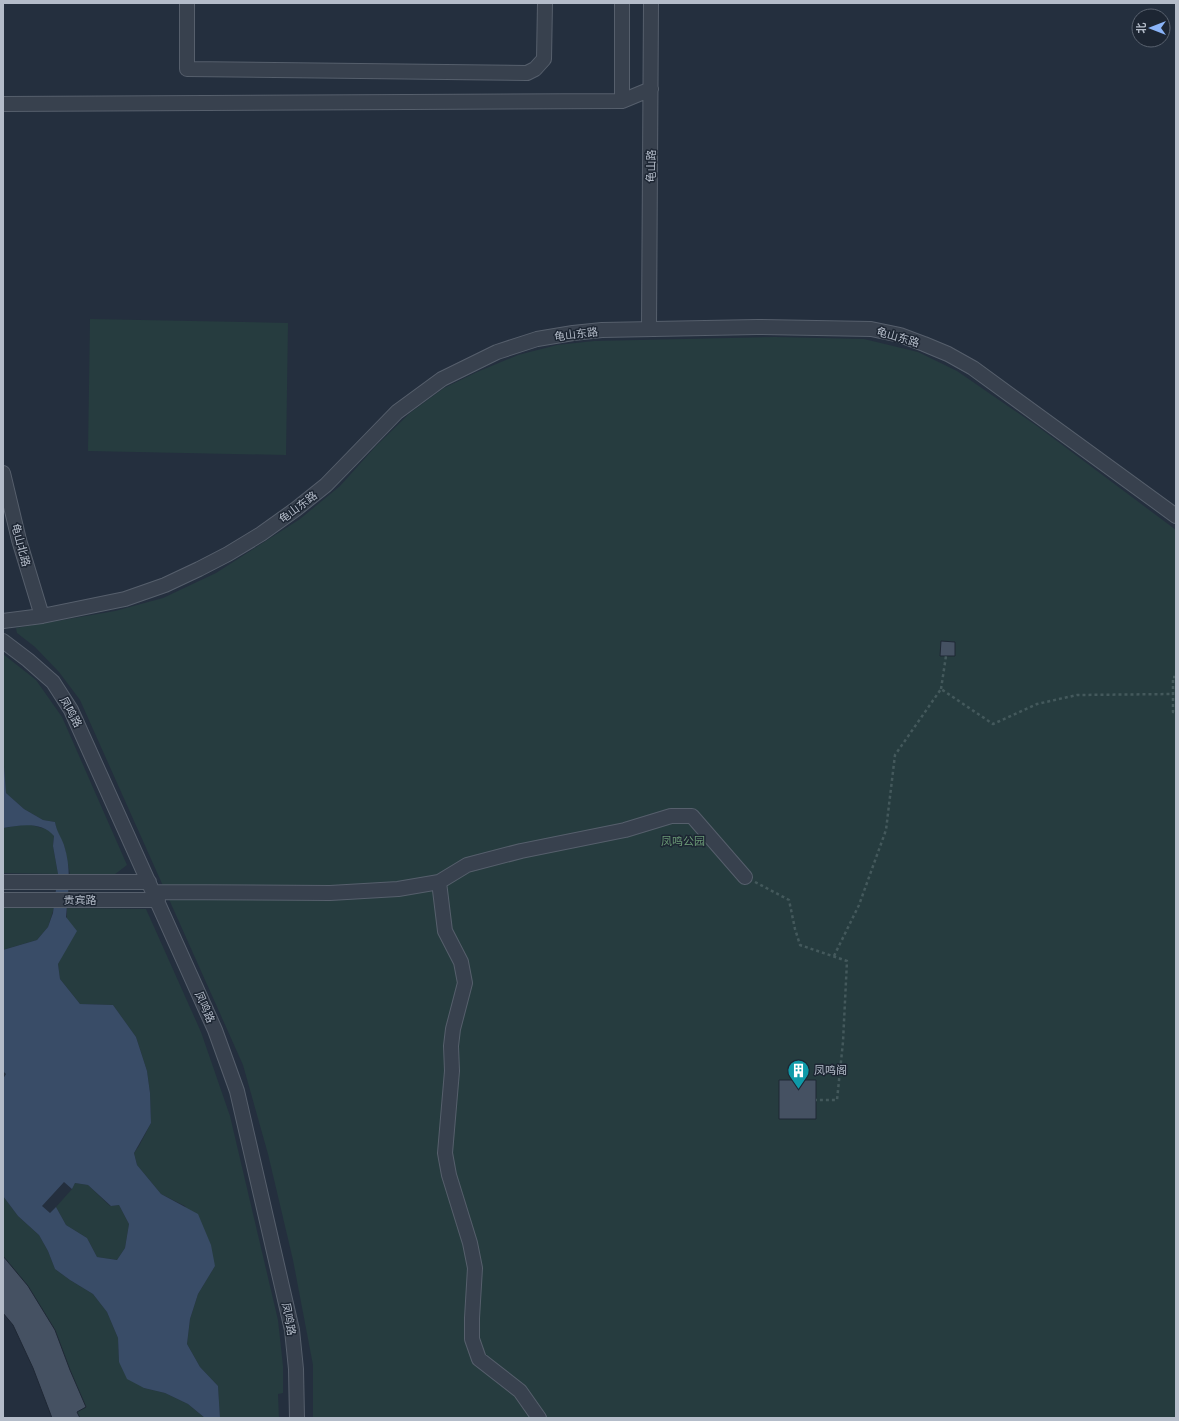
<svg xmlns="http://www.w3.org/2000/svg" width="1179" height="1421" font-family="Lato,'Noto Sans SC',sans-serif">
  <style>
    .green { fill: #263c3f }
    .water { fill: #394c67; fill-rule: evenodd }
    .building { fill: #455162; stroke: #1f2835 }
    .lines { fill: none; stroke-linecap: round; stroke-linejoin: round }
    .minor-casing { stroke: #565f6c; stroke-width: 16 }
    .path { stroke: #44595c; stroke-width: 2.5; stroke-dasharray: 3 3; stroke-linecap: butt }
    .minor { stroke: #38414e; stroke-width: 14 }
    .labels { text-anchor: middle; stroke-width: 3; stroke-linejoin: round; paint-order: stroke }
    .street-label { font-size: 11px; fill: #b4bcc9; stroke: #1d2633 }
    .park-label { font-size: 11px; fill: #6b9a76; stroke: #1d2633 }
    .poi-label { font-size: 11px; fill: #b4bcc9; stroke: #1d2633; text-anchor: start }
  </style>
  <rect width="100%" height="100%" fill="#242f3e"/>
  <!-- green -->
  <path class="green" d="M 90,319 L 288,323 L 286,455 L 88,451 Z
    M 775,337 L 864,339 L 918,352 L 957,371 L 1037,426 L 1176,530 L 1176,1418 L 313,1418 L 313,1365 L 293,1260 L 268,1154 L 243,1065 L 80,700 L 59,672 L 35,647 L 17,633 L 16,628 L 115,611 L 163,598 L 216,573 L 300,519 L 340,486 L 376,446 L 410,413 L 444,388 L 477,372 L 518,355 L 557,345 L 594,341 Z
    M 3,654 L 36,680 L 62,717 L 127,865 L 114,875 L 70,874 L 64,845 L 57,832 L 55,822 L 43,820 L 24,809 L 6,793 L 3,753 Z
    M 28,824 L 49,830 L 54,836 L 53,846 L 58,874 L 3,873 L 3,828 Z
    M 3,908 L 54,908 L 48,927 L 37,940 L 3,950 Z
    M 67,908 L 146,909 L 201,1032 L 230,1116 L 278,1320 L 283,1366 L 283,1393 L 278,1394 L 279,1418 L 220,1418 L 218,1386 L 200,1367 L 187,1344 L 190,1319 L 198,1294 L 215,1266 L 185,1206 L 161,1194 L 137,1165 L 134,1153 L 139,1146 L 151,1123 L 150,1093 L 147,1071 L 136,1037 L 113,1005 L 80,1004 L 60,979 L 58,964 L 66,948 Z
    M 75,1183 L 88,1185 L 110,1206 L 119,1205 L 129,1224 L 125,1248 L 117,1260 L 97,1257 L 87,1238 L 66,1225 L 56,1207 L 72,1189 Z
    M 3,1196 L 18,1216 L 39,1235 L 48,1251 L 55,1269 L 70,1280 L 93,1294 L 107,1312 L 118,1338 L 119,1362 L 144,1388 L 165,1393 L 188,1404 L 205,1418 L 80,1418 L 77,1412 L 70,1370 L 55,1330 L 28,1286 L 3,1256 Z"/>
  <!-- water -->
  <path class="water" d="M 3,753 L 6,793 L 24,809 L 43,820 L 55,822 C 57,833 61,836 64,845 C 72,870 68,892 66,917 L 77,931 L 58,964 L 60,979 L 80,1004 L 113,1005 L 136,1037 L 147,1071 L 150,1093 L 151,1123 L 134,1153 L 137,1165 L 161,1194 L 198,1214 L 211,1245 L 215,1266 L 198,1294 L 190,1319 L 187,1344 L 200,1367 L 218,1386 L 220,1418 L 205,1418 L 188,1404 L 165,1393 L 144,1388 L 127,1379 L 119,1362 L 118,1338 L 107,1312 L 93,1294 L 70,1280 L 55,1269 L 48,1251 L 39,1235 L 18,1216 L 3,1196 L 3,1079 L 6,1074 L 3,1071 L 3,950 L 37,940 L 48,927 L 53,913 L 58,874 L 53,846 L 54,836 C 42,821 20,825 3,828 ZM 64,1182 L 72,1189 L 75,1183 L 88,1185 L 111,1206 L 119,1205 L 129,1224 L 125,1248 L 117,1260 L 97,1257 L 87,1238 L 66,1225 L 56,1207 L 50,1213 L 42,1206 Z"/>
  <!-- building -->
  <path class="building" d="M 941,641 L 955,642 L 955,656 L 940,656 Z
    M 779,1080 L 816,1080 L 816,1119 L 779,1119 Z
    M 3,1256 L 28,1286 L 55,1330 L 70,1370 L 86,1407 L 77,1412 L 80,1418 L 52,1418 L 33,1368 L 13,1325 L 3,1313 Z"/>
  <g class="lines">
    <defs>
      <path id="minor" d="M 187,3 L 187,69 L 527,73 L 535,69 L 544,59 L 545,3
        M 622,3 L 622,101
        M 3,104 L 622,101 L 651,89
        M 649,329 L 651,3
        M 3,473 L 19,540 L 42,616
        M 3,621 L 42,616 L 125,599 L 165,585 L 199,569 L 228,554 L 261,534 L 296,509 L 326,485 L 397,412 L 442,379 L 497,352 L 537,339 L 573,333 L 602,330 L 757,327 L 871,329 L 900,335 L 924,344 L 948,354 L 973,368 L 1176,516
        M 3,641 L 28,660 L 53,682 L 71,710 L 215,1030 L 237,1091 L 292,1330 L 296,1369 L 297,1418
        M 3,882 L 149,882
        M 439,882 L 445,931 L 461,962 L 465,983 L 453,1029 L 451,1046 L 452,1071 L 445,1153 L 449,1175 L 470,1243 L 475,1268 L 472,1318 L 472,1339 L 479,1359 L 520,1391 L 539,1418
        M 154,892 L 330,893 L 398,889 L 439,882 L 467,865 L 521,851 L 625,830 L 671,816 L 692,816 L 745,877
        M 3,900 L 158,900"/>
    </defs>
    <!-- minor casing -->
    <use href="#minor" class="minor-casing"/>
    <!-- path -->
    <path class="path" d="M 1176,677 L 1173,677 L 1173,712 L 1176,712
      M 941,689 L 946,656
      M 755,882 L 789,900 L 795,929 L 800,945 L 847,961 L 843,1042 L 837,1100 L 816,1100
      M 834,956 L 859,905 L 886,830 L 895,755 L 941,689 L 993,724 L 1037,704 L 1077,695 L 1173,694"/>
    <!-- minor -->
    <use href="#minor" class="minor"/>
  </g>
  <!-- icons -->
  <defs>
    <symbol id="building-pin" viewBox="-11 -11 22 30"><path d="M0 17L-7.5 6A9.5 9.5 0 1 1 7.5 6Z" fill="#0f9aa8" stroke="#1d2633"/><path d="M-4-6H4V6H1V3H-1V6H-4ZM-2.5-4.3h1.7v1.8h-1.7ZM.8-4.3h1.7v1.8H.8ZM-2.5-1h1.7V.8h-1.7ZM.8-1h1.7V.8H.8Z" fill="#fff"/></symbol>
  </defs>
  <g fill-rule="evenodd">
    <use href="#building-pin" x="786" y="1058" width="25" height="34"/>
  </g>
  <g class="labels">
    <!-- street labels -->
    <g class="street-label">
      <text transform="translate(651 166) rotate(-90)" y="4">龟山路</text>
      <text transform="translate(576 334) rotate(-7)" y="4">龟山东路</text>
      <text transform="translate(898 337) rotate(16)" y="4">龟山东路</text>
      <text transform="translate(298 507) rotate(-37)" y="4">龟山东路</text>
      <text transform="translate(21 545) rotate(75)" y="4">龟山北路</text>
      <text transform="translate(71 712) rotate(61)" y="4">凤鸣路</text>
      <text x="80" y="904">贵宾路</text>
      <text transform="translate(205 1007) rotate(66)" y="4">凤鸣路</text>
      <text transform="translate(289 1319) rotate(79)" y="4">凤鸣路</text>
    </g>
    <!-- park labels -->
    <g class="park-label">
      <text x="683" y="845">凤鸣公园</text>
    </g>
    <!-- poi labels -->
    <g class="poi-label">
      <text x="814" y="1074">凤鸣阁</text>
    </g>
  </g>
  <!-- border -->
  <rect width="1179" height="1421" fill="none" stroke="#b4bcc9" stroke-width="8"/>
  <!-- north arrow -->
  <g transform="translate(1151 28) rotate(270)"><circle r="19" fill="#1d2633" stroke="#59626f"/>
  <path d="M0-3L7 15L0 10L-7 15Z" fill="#8ab4f8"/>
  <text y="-6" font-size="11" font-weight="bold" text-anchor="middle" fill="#b4bcc9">北</text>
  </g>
</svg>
